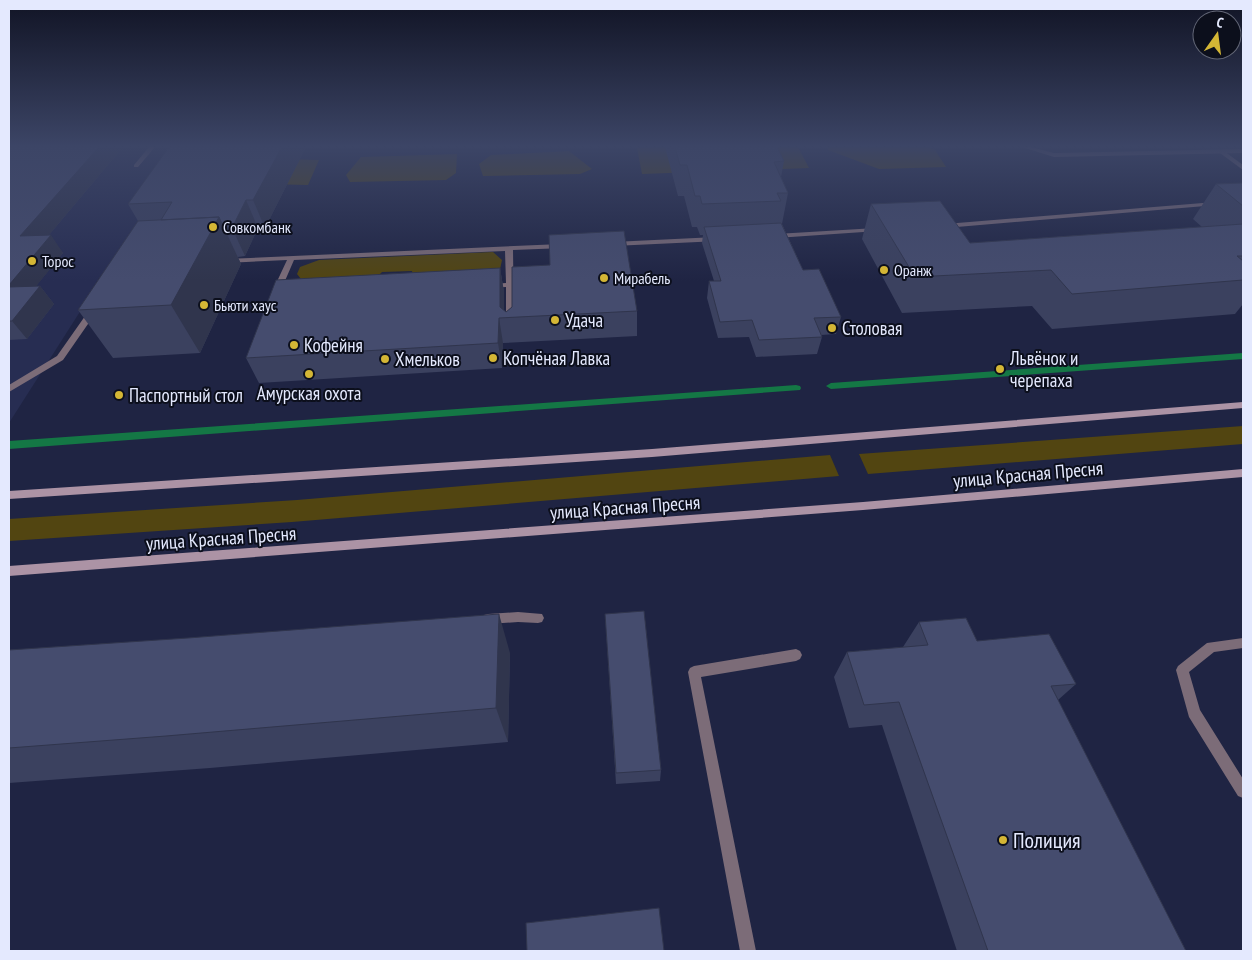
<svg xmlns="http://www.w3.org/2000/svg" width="1252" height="960" font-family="'PT Sans Narrow',sans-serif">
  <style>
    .built { fill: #272d52 }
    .green { fill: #524511 }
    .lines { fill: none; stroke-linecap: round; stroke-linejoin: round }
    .stream { fill: #147745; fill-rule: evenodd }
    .lane { fill: #7c6c78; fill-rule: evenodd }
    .street { fill: #7c6c78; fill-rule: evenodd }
    .secondary { fill: #ac93a5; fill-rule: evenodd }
    .wall { fill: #3b415f }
    .shaded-wall { fill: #30354d }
    .building { fill: #454c6e; stroke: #30354d }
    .poi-dot { fill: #d4b635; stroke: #0c0f1c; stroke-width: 2 }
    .labels { text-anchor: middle; stroke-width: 4; stroke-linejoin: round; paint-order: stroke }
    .far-poi-label { font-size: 16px; fill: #e4e9fe; stroke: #0c0f1c; text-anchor: start }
    .poi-label { font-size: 19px; fill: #e4e9fe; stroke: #0c0f1c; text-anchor: start }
    .street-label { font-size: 19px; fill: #e4e9fe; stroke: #0c0f1c }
    .near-poi-label { font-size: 22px; fill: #e4e9fe; stroke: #0c0f1c; text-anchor: start }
  </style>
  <rect width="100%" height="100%" fill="#1f2443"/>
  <!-- built -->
  <path class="built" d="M 9,147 L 185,147 L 9,423 Z"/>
  <!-- green -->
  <path class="green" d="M 673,147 L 798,147 L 809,168 L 642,174 L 637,148 Z
    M 828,147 L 929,147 L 935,150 L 946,167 L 879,169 L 828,150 Z
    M 569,151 L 592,169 L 580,174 L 483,176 L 479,164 L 491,155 Z
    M 457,154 L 456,173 L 446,180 L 350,182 L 346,175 L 361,157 Z
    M 285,159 L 319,160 L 308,185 L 268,184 Z
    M 493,252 L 502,260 L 499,274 L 413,276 L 412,271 L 382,272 L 378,276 L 301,279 L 297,274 L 300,267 L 319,260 Z
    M 1243,426 L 1243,444 L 868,474 L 859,454 Z
    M 830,455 L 839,476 L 292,522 L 9,541 L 9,519 L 297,500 Z"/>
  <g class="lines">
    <!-- stream -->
    <path class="stream" d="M 1243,353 L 1243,359 L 831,389 L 826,386 L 831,383 Z
      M 796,385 L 800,386 L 801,388 L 800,390 L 9,449 L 9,441 Z"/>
    <!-- lane -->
    <path class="lane" d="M 1220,151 L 1224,151 L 1243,165 L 1243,170 L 1220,153 Z
      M 1215,202 L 1218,204 L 1217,205 L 945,228 L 942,226 L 945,224 Z
      M 876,228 L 878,229 L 878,231 L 776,238 L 772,236 L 776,234 Z
      M 716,237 L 719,237 L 719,241 L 613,246 L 609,244 L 613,242 Z
      M 561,244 L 564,244 L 564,248 L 513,250 L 514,322 L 510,325 L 506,322 L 506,287 L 491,288 L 487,286 L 491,284 L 506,283 L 505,251 L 294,260 L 281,290 L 277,292 L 273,290 L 287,260 L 226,263 L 222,261 L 226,259 Z
      M 90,309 L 96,309 L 97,311 L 63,360 L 9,392 L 9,385 L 57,356 Z
      M 518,612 L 542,614 L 544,618 L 542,622 L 538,623 L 518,622 L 488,624 L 484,623 L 482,619 L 484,615 L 488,614 Z
      M 1243,638 L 1243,648 L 1214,652 L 1189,672 L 1200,710 L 1243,779 L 1243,798 L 1238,796 L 1189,717 L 1176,670 L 1178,666 L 1207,643 Z
      M 796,649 L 800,651 L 802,655 L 800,659 L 796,661 L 701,677 L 756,951 L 740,951 L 688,672 L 690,668 L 694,666 Z"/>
    <!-- street -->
    <path class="street" d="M 149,147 L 155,147 L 138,167 L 134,167 L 134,165 Z
      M 1022,147 L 1031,147 L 1054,153 L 1243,149 L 1243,153 L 1054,157 Z"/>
    <!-- secondary -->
    <path class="secondary" d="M 1243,402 L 1243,408 L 652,457 L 9,499 L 9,491 L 652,449 Z
      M 1243,469 L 1243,477 L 863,510 L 9,576 L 9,566 L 863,502 Z"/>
  </g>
  <!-- wall -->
  <path class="wall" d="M 9,147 L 123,147 L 49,235 L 63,253 L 36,286 L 40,286 L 54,304 L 27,339 L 9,340 Z
    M 306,147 L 265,228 L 258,228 L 245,256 L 238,257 L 241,264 L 200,353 L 113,358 L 78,310 L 138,221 L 128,204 Z
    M 665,147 L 777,147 L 784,161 L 781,177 L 788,193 L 782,224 L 803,270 L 841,317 L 836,334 L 821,335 L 822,337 L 817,354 L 756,357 L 749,337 L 718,338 L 707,298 L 709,281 L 714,281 L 702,243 L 703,235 L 700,235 L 697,227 L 692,227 L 684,196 L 678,196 Z
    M 1243,183 L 1243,304 L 1235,314 L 1052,329 L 1032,306 L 902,313 L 862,239 L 871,204 L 970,243 L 1202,227 L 1193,219 L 1216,184 Z
    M 500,268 L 504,292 L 504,311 L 506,312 L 637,311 L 637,336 L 503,343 L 502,368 L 259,383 L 246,358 Z
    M 919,622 L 977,641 L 1076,684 L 1058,700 L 1186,951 L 957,951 L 882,725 L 849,728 L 834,677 L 847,652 L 903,647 Z
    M 606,629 L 661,770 L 660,781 L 616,784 Z
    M 9,650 L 510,653 L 508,742 L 210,768 L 9,783 Z"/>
  <!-- shaded-wall -->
  <path class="shaded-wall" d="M 99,147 L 123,147 L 33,254 L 20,236 Z
    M 282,147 L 306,147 L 265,228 L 253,200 Z
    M 246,200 L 258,228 L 245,256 L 232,228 Z
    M 219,217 L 241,264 L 200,353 L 171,305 Z
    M 51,235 L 63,253 L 21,305 L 9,290 L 9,285 Z
    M 500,268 L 504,292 L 504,318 L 500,307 Z
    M 40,286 L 54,304 L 27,339 L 12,321 Z
    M 499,318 L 503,343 L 502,368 L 498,343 Z
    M 499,614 L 510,653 L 508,742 L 496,708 Z"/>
  <!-- building -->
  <path class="building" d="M 9,147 L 99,147 L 20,236 L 51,235 L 9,285 Z
    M 169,147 L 282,147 L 253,200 L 246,200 L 232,228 L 224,228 L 219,217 L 161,220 L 172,202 L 128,204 Z
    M 675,147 L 777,147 L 784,161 L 774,162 L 788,193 L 777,193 L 781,201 L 702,204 L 700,196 L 695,196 L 687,165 L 680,165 Z
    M 1243,183 L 1243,206 L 1216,184 Z
    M 940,201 L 970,243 L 1243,224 L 1243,256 L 1237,256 L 1243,261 L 1243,280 L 1072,294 L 1051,270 L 915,277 L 871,204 Z
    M 219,217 L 171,305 L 78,310 L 138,221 Z
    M 781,223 L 803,270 L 819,269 L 841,317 L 814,318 L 822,337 L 759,340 L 752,320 L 720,322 L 709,281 L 721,281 L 704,227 Z
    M 624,231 L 637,311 L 499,318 L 498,343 L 246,358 L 276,280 L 500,268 L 500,307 L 506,312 L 512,307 L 512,267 L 550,265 L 549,235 Z
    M 40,286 L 12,321 L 9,321 L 9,287 Z
    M 644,611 L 661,770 L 616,773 L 605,614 Z
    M 499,614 L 496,708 L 166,736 L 9,748 L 9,650 L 188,638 Z
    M 966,618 L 977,641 L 1049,634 L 1076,684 L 1051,686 L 1186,951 L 988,951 L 899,702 L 864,705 L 847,652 L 928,645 L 919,622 Z
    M 659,908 L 664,951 L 527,951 L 526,923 Z"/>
  <!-- sky -->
  <linearGradient id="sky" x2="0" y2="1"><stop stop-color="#111425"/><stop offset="0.52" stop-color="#3c4566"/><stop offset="1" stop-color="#3c4566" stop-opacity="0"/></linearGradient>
  <rect width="1252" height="281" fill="url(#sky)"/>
  <!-- markers -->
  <g class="poi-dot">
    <circle cx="213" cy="227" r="5"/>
    <circle cx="32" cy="261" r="5"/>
    <circle cx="884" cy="270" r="5"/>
    <circle cx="604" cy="278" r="5"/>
    <circle cx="204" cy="305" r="5"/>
    <circle cx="555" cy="320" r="5"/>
    <circle cx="832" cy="328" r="5"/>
    <circle cx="294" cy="345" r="5"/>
    <circle cx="493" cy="358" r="5"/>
    <circle cx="385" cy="359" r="5"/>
    <circle cx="1000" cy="369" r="5"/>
    <circle cx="309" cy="374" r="5"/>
    <circle cx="119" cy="395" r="5"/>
    <circle cx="1003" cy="840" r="5"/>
  </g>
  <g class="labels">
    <!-- far-poi labels -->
    <g class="far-poi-label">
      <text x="223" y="233">Совкомбанк</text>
      <text x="42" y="267">Торос</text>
      <text x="894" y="276">Оранж</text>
      <text x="614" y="284">Мирабель</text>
      <text x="214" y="311">Бьюти хаус</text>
    </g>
    <!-- poi labels -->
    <g class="poi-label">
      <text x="565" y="327">Удача</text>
      <text x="842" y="335">Столовая</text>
      <text x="304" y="352">Кофейня</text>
      <text x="503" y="365">Копчёная Лавка</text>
      <text x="1010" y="365">Львёнок и<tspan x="1010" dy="22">черепаха</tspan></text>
      <text x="395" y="366">Хмельков</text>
      <text x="309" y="400" text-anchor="middle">Амурская охота</text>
      <text x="129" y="402">Паспортный стол</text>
    </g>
    <!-- street labels -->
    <g class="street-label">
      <text transform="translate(1028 474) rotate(-5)" y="7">улица Красная Пресня</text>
      <text transform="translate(625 507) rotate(-4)" y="7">улица Красная Пресня</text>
      <text transform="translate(221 538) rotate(-4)" y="7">улица Красная Пресня</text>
    </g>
    <!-- near-poi labels -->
    <g class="near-poi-label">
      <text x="1013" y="848">Полиция</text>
    </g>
  </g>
  <!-- border -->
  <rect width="1252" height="960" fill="none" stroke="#e4e9fe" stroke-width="20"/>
  <!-- north arrow -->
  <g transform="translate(1217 35) rotate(14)"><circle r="24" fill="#0c0f1c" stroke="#626676"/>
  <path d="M0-4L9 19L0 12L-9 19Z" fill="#d4b635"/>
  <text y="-8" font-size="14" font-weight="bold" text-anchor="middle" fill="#e4e9fe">С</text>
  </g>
</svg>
